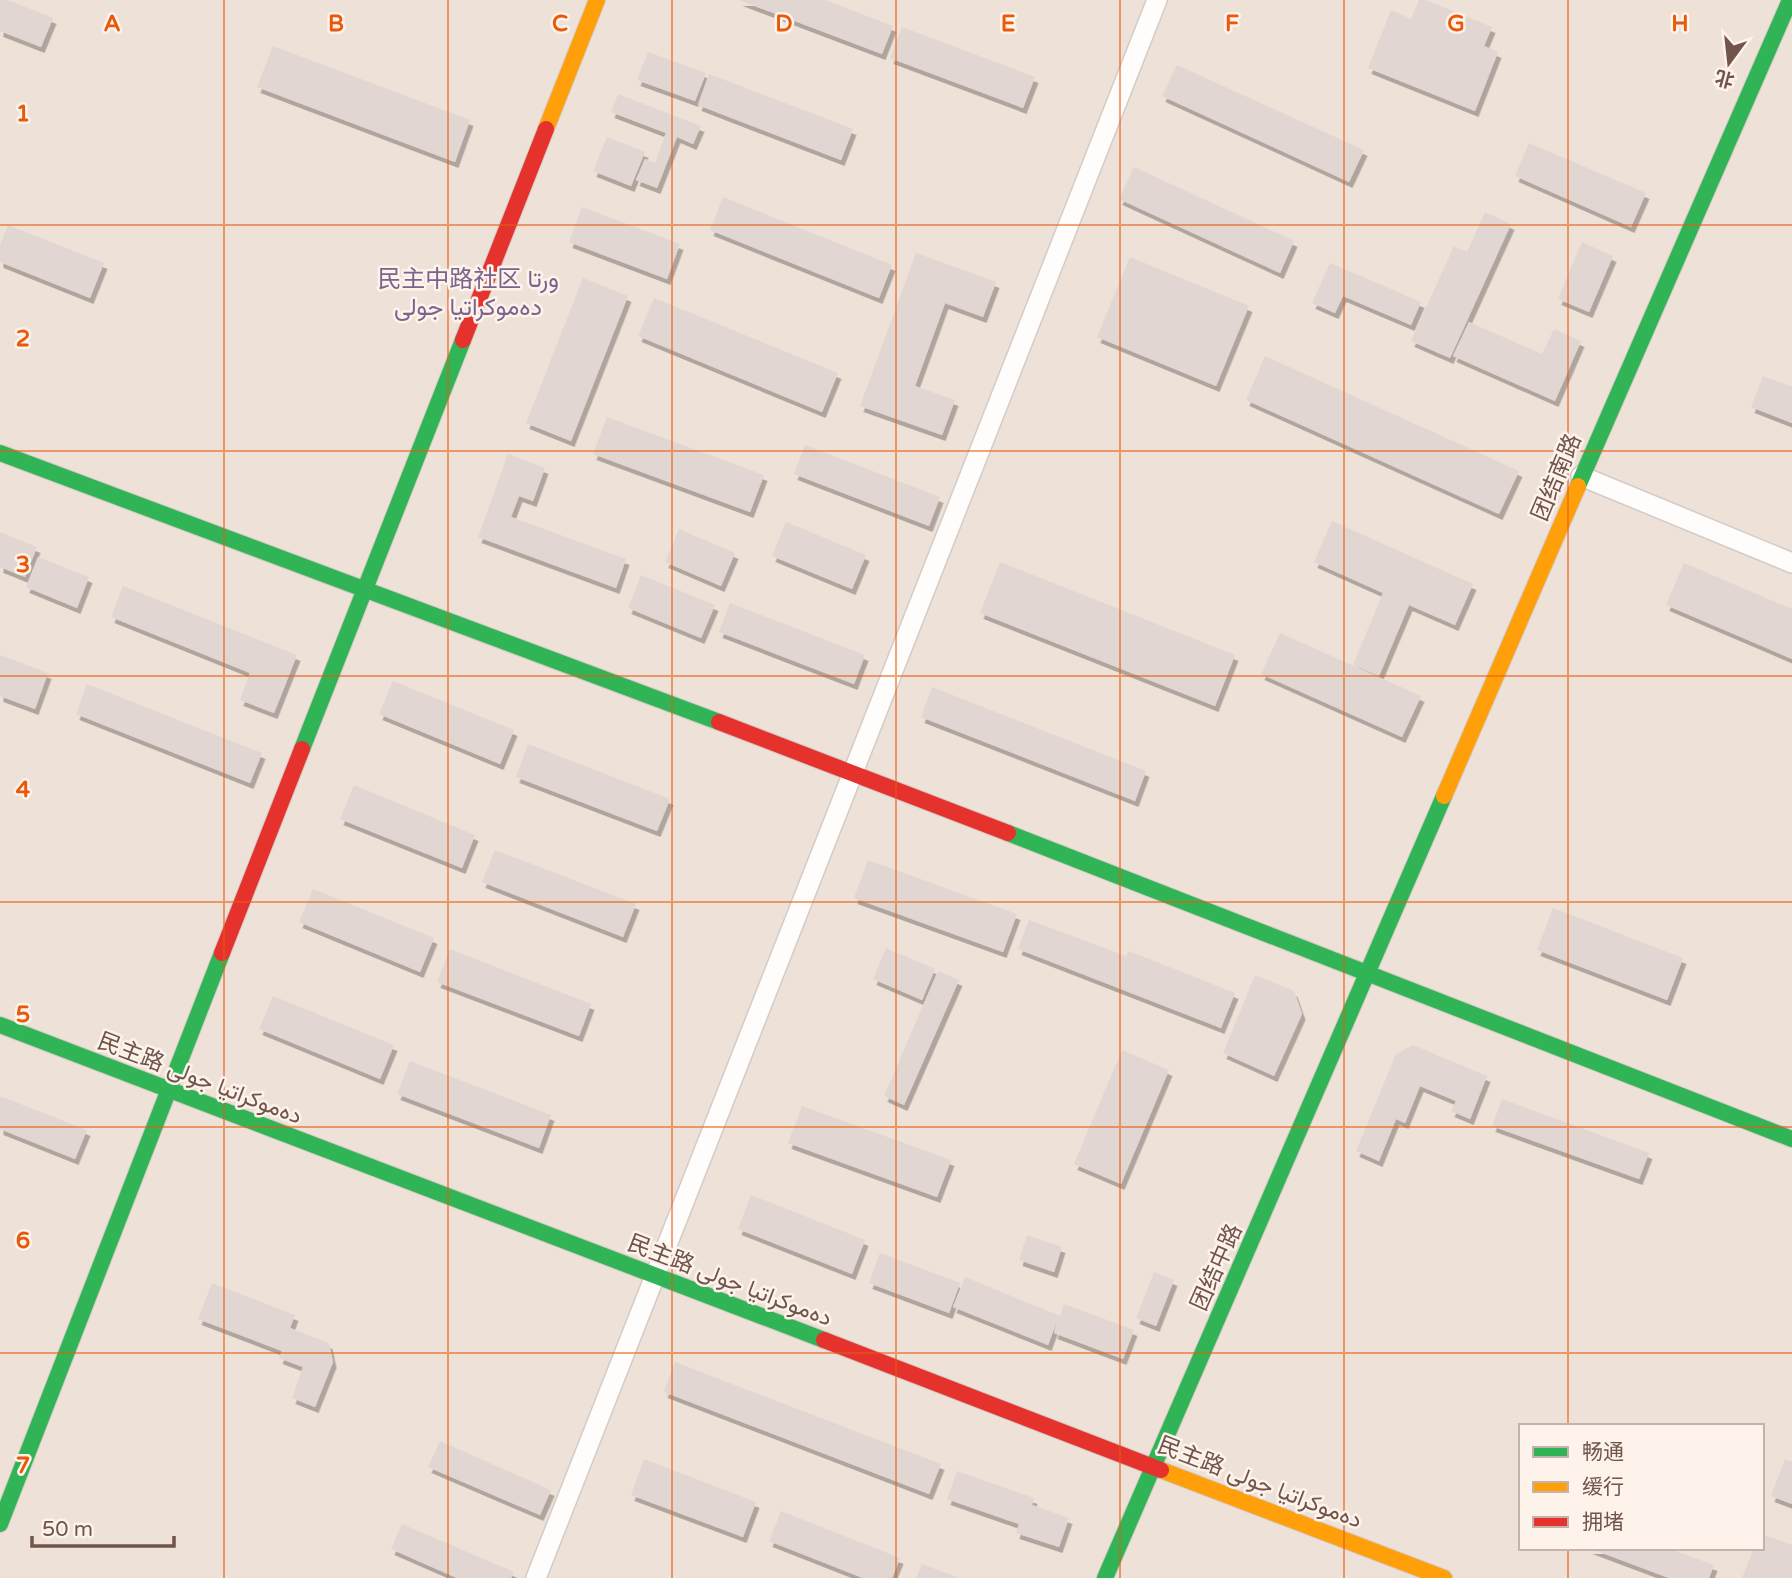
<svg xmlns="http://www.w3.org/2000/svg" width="1792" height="1578" font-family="'Varela Round',Vazirmatn,'Noto Sans SC',sans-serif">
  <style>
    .residential { fill: #eee1d7; fill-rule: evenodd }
    .building { fill: #e1d6d1; filter: url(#shadow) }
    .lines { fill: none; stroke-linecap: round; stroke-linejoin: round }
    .street-casing { stroke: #d4cbc7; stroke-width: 22 }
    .fast-casing { stroke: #d4cac6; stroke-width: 18 }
    .slow-casing { stroke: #d4cac6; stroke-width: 18 }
    .jam-casing { stroke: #d4cac6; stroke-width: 18 }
    .street { stroke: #fefdfc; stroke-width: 19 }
    .fast { stroke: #30b455; stroke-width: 16 }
    .slow { stroke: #ff9f0a; stroke-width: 16 }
    .jam { stroke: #e5322d; stroke-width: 16 }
    .grid { fill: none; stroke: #e8590c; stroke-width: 2; stroke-opacity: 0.55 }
    .labels { text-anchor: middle; stroke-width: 5; stroke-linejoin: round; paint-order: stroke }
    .street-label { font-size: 23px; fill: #71544c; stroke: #fdf3ea }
    .neighbourhood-label { font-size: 24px; fill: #7a648d; stroke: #fdf3ea }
    .grid-label { font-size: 23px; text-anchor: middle; font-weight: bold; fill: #e8590c; stroke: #fdf3ea; stroke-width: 5; stroke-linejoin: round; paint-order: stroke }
  </style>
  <defs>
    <filter id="shadow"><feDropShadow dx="3.5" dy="6" stdDeviation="0" flood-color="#0004"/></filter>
  </defs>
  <rect width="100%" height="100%" fill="#f5efe9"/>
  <!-- residential -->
  <path class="residential" d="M 0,0 L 1792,0 L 1792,1578 L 0,1578 ZM 1521,1426 L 1762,1426 L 1762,1548 L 1521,1548 Z"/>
  <!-- building -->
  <path class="building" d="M 0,0 L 8,0 L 53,18 L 41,47 L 0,31 Z
    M 739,0 L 825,0 L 893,26 L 882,54 Z
    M 1419,0 L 1426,0 L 1492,27 L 1484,46 L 1498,52 L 1475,111 L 1368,68 L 1391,10 L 1411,19 Z
    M 902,27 L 1035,77 L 1023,108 L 890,58 Z
    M 273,46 L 470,120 L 455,162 L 257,87 Z
    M 648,52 L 706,73 L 695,101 L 637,80 Z
    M 1177,65 L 1364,150 L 1349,182 L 1162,96 Z
    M 709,74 L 853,129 L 841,160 L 698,105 Z
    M 618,94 L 701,126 L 693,144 L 677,137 L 657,188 L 636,180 L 645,159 L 655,163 L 666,133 L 611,112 Z
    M 607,137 L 645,152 L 631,186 L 593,171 Z
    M 1529,143 L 1646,193 L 1631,227 L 1515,176 Z
    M 1134,167 L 1294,241 L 1280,273 L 1119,199 Z
    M 723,197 L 892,265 L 879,298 L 710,230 Z
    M 582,207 L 680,244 L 667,279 L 569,242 Z
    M 1485,212 L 1511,224 L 1450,358 L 1411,341 L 1454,246 L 1467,252 Z
    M 8,225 L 104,263 L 90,298 L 0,262 L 0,245 Z
    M 1582,242 L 1613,256 L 1589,312 L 1558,299 Z
    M 916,253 L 996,282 L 983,317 L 945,303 L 915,386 L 955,400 L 942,435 L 860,406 Z
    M 1130,257 L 1249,306 L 1216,386 L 1097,337 Z
    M 1330,263 L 1421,302 L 1411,325 L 1343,296 L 1335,313 L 1312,303 Z
    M 583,278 L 628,296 L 571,441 L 526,423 Z
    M 654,298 L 838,373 L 822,412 L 638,336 Z
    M 1469,322 L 1542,354 L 1554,329 L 1581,341 L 1555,401 L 1453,356 Z
    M 1265,356 L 1519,471 L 1499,514 L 1246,400 Z
    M 1763,376 L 1792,387 L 1792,423 L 1751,407 Z
    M 607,417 L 764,475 L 750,512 L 593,454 Z
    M 805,445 L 940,497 L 929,526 L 794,474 Z
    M 508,454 L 545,468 L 533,501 L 519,496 L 511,517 L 626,559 L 616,588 L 478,537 Z
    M 1332,521 L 1473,584 L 1455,625 L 1409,605 L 1379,676 L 1353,665 L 1383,593 L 1314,562 Z
    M 786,522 L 866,555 L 852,589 L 772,556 Z
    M 679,529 L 735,553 L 721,586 L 665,562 Z
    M 0,532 L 37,547 L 25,577 L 0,567 Z
    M 38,557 L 89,577 L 77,608 L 26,587 Z
    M 1000,562 L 1235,655 L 1215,706 L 980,613 Z
    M 1684,563 L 1792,609 L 1792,659 L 1666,605 Z
    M 641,575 L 715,605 L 701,638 L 628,608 Z
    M 123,586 L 297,655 L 274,713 L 240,700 L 250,673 L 111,617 Z
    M 730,603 L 865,655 L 854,684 L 719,632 Z
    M 1280,633 L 1421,696 L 1402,737 L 1261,674 Z
    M 0,655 L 48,673 L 35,709 L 0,696 Z
    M 393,681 L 514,730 L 500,764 L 379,714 Z
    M 87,684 L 262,753 L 250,783 L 76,714 Z
    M 932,687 L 1146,771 L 1135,801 L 921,717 Z
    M 528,744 L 670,799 L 657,831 L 516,777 Z
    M 354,785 L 475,835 L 462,868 L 340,819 Z
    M 495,850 L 636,904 L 623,937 L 482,882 Z
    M 868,860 L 1017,914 L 1003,952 L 854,898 Z
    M 313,889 L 434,938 L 420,972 L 299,922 Z
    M 1553,908 L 1683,958 L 1667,1000 L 1537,950 Z
    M 1029,920 L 1126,956 L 1129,951 L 1235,993 L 1221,1028 L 1018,949 Z
    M 886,948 L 935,969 L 922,1000 L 873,979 Z
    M 450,949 L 591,1004 L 579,1036 L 437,982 Z
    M 938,971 L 959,980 L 904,1105 L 884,1096 Z
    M 1255,975 L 1294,991 L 1302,1014 L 1274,1076 L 1223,1053 Z
    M 273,996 L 394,1045 L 380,1079 L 259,1029 Z
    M 1413,1045 L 1487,1076 L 1470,1119 L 1451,1111 L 1456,1101 L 1420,1086 L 1405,1123 L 1396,1119 L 1379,1161 L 1356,1151 L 1396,1054 Z
    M 1122,1050 L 1169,1070 L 1121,1184 L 1074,1164 Z
    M 410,1061 L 551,1115 L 539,1148 L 397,1094 Z
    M 0,1096 L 87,1130 L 75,1159 L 0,1129 Z
    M 1502,1099 L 1649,1153 L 1639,1179 L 1492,1126 Z
    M 802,1106 L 951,1160 L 937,1197 L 788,1143 Z
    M 751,1195 L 865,1240 L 852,1274 L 738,1229 Z
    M 1027,1235 L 1062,1247 L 1054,1272 L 1019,1260 Z
    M 880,1253 L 960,1283 L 949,1313 L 869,1283 Z
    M 1154,1272 L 1174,1280 L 1156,1326 L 1136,1318 Z
    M 965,1277 L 1060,1316 L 1064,1304 L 1134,1330 L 1123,1359 L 1054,1333 L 1057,1321 L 1048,1345 L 953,1307 Z
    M 212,1283 L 295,1315 L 290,1328 L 329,1343 L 333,1362 L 315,1407 L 292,1398 L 303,1367 L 279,1358 L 282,1351 L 198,1319 Z
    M 675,1362 L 941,1464 L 929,1494 L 664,1392 Z
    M 440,1441 L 551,1490 L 540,1515 L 428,1467 Z
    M 644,1459 L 756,1502 L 743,1537 L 631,1495 Z
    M 1785,1459 L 1792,1462 L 1792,1504 L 1771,1496 Z
    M 957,1471 L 1034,1498 L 1032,1505 L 1069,1518 L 1059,1547 L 1016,1533 L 1019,1524 L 947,1499 Z
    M 781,1511 L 900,1558 L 892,1578 L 863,1578 L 769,1541 Z
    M 402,1524 L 514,1572 L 511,1578 L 457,1578 L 391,1549 Z
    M 1762,1534 L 1792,1545 L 1792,1578 L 1742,1578 L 1754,1548 L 1762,1548 Z
    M 1589,1548 L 1668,1548 L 1714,1565 L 1709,1578 L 1669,1578 Z
    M 922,1564 L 959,1578 L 916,1578 Z"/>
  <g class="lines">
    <defs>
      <path id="street" d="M 1581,476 L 1792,563
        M 536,1578 L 1157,0"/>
      <path id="fast" d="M 0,453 L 719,722
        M 1578,486 L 1790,0
        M 302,749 L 463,340
        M 1008,833 L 1792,1139
        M 0,1025 L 824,1340
        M 0,1524 L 222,953
        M 1105,1578 L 1444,796"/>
      <path id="slow" d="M 546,129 L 597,0
        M 1444,796 L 1578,486
        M 1161,1470 L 1444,1578"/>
      <path id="jam" d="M 463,340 L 546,129
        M 719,722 L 1008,833
        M 222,953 L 302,749
        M 824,1340 L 1161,1470"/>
    </defs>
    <!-- street casing -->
    <use href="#street" class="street-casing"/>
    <!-- fast casing -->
    <use href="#fast" class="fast-casing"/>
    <!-- slow casing -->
    <use href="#slow" class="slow-casing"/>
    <!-- jam casing -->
    <use href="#jam" class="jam-casing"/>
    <!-- street -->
    <use href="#street" class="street"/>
    <!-- fast -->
    <use href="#fast" class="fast"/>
    <!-- slow -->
    <use href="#slow" class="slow"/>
    <!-- jam -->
    <use href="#jam" class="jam"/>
  </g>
  <!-- grid -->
  <path class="grid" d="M 224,0 L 224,1578M 448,0 L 448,1578M 672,0 L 672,1578M 896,0 L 896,1578M 1120,0 L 1120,1578M 1344,0 L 1344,1578M 1568,0 L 1568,1426M 0,225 L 1792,225M 0,451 L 1792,451M 0,676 L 1792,676M 0,902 L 1792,902M 0,1127 L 1792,1127M 0,1353 L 1792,1353M 1568,1548 L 1568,1578"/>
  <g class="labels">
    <!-- street labels -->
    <g class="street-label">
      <text transform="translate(1556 477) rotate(-67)" y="8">团结南路</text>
      <text transform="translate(200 1078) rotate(21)" y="8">民主路 دەموكراتيا جولى</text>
      <text transform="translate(1216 1267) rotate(-66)" y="8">团结中路</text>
      <text transform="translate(730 1280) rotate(21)" y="8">民主路 دەموكراتيا جولى</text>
      <text transform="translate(1260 1482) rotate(21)" y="8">民主路 دەموكراتيا جولى</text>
    </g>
    <!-- neighbourhood labels -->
    <g class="neighbourhood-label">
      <text x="468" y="287">民主中路社区 ورتا<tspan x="468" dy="28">دەموكراتيا جولى</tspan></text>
    </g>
  </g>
  <g class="grid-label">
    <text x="112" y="31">A</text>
    <text x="336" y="31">B</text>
    <text x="560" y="31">C</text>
    <text x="784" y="31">D</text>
    <text x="1008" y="31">E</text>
    <text x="1232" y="31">F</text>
    <text x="1456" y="31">G</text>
    <text x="1680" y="31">H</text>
    <text x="23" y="121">1</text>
    <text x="23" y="346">2</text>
    <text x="23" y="572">3</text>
    <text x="23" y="797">4</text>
    <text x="23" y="1022">5</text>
    <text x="23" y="1248">6</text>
    <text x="23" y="1473">7</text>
  </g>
  <!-- legend -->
  <rect x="1519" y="1424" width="245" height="126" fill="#fdf3ea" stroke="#c5b3ab" stroke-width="2"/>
  <rect x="1533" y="1447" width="35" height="10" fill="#30b455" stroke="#c5b3ab" stroke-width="2"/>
  <text x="1582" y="1459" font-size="21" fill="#71544c">畅通</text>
  <rect x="1533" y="1482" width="35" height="10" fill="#ff9f0a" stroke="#c5b3ab" stroke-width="2"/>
  <text x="1582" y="1494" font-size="21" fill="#71544c">缓行</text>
  <rect x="1533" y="1517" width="35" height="10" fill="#e5322d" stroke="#c5b3ab" stroke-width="2"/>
  <text x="1582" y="1529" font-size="21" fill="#71544c">拥堵</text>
  <!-- north arrow -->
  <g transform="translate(1729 63) rotate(195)" stroke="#fdf3ea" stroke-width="5" paint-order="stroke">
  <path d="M0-5L12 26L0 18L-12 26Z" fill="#71544c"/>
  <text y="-10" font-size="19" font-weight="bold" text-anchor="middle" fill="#71544c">北</text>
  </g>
  <!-- scale -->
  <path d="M32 1536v10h142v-10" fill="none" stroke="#71544c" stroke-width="3.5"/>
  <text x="42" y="1536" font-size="21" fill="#71544c" stroke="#fdf3ea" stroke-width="5" paint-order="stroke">50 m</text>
</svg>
